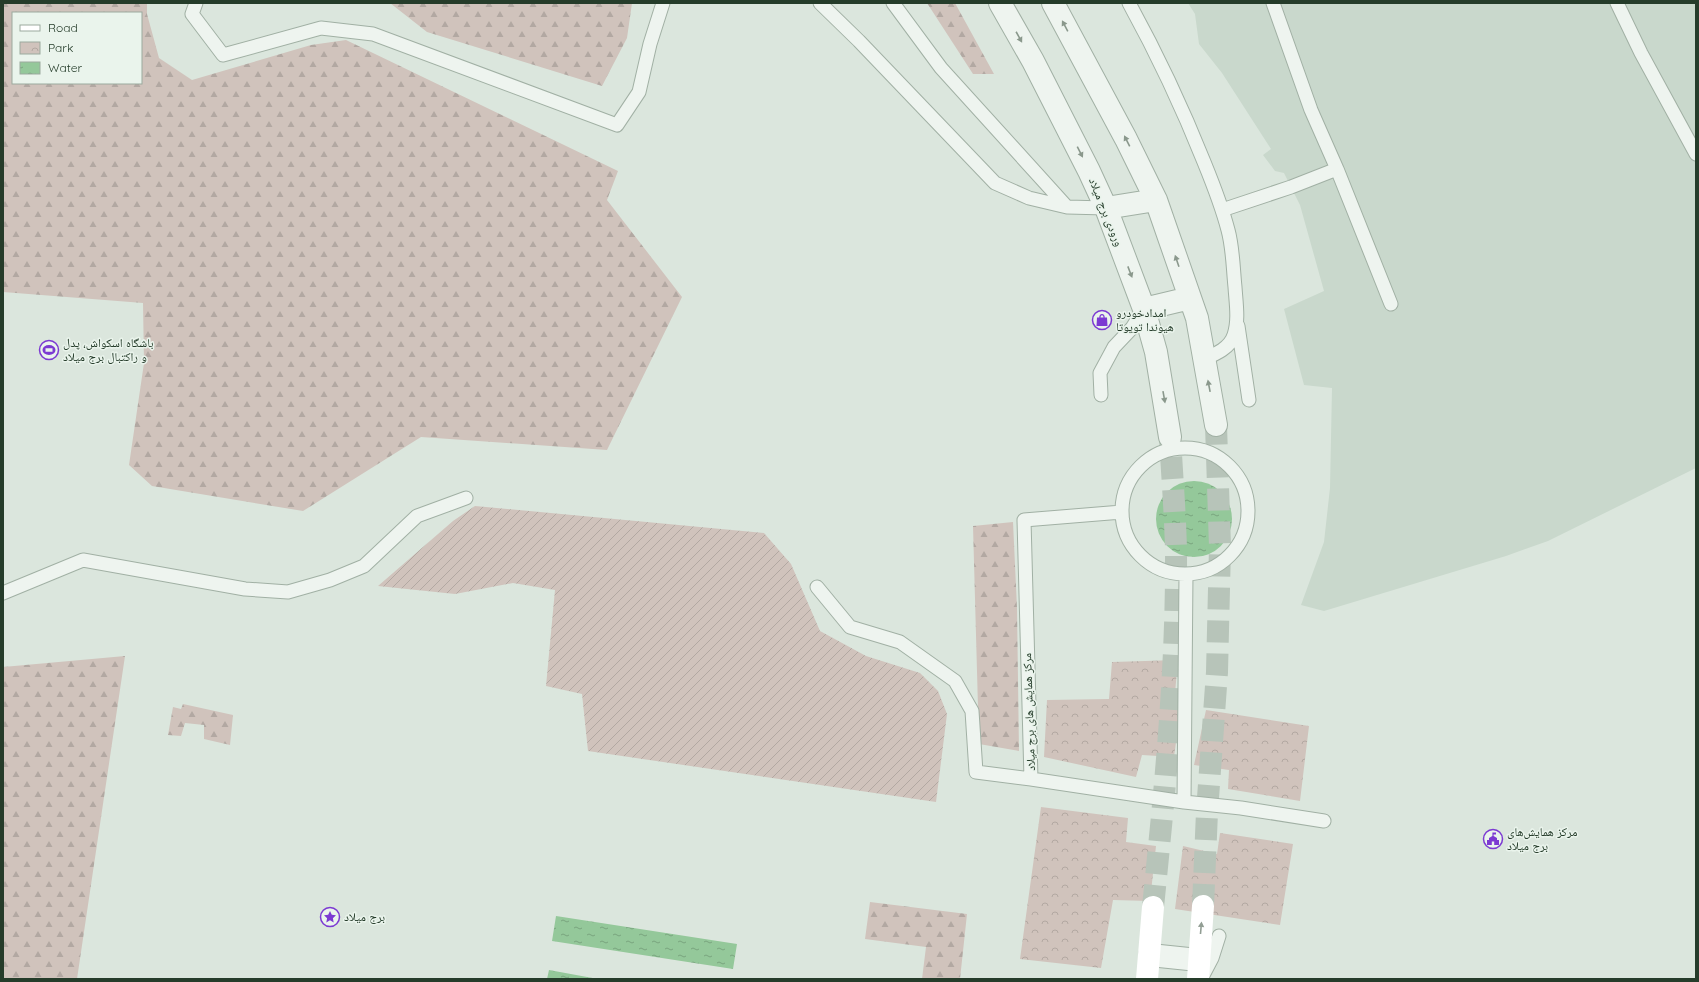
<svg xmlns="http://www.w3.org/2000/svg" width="1699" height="982" font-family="Quicksand,'Noto Naskh Arabic',sans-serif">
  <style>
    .built { fill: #c9d8cc }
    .forest { fill: url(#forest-firs); fill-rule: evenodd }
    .park { fill: url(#park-crowns) }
    .garden { fill: url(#garden-furrows) }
    .water { fill: url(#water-ripples) }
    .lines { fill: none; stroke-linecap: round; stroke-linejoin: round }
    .tertiary-tunnel { stroke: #b7c4b9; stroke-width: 22; stroke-dasharray: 22 11; stroke-linecap: butt }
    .service-casing { stroke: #a1b0a4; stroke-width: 15 }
    .tertiary-casing { stroke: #a1b0a4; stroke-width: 24 }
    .service { stroke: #eef4ef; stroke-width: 13 }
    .tertiary { stroke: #eef4ef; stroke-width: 22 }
    .secondary { stroke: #fff; stroke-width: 22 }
    .oneway { fill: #8a988c }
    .oneway2 { fill: #929e94 }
    .labels { text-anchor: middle; stroke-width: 3; stroke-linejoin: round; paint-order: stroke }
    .street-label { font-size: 12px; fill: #253c2a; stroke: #eaf4ec }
    .poi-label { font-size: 12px; fill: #253c2a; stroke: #eaf4ec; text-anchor: start }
  </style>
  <defs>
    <pattern id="forest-firs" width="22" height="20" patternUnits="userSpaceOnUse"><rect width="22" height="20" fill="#d0c3bc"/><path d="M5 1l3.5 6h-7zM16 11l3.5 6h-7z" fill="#b2a8a2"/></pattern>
    <pattern id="park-crowns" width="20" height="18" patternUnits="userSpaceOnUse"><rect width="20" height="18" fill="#d0c3bc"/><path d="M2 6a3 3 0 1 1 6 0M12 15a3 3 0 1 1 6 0" fill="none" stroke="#b2a8a2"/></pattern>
    <pattern id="garden-furrows" width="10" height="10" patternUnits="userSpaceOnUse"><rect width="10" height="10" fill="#d0c3bc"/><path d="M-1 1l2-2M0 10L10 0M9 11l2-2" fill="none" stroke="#b2a8a2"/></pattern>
    <pattern id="water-ripples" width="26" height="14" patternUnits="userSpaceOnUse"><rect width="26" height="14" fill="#94c89a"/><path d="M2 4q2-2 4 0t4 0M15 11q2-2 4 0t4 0" fill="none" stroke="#79a47e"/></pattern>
  </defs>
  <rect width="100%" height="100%" fill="#dbe6dd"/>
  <!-- built -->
  <path class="built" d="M 1188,3 L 1696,3 L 1696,468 L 1548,541 L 1506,556 L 1324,611 L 1301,605 L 1324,542 L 1330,488 L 1332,388 L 1304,385 L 1284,309 L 1324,291 L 1300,205 L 1284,173 L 1275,171 L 1263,155 L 1271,149 L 1222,73 L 1199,44 L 1195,14 Z"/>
  <!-- forest -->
  <path class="forest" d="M 3,3 L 147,3 L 147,14 L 159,58 L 192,80 L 311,45 L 346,40 L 618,171 L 607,200 L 682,297 L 607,450 L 421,437 L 303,511 L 152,486 L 129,465 L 144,363 L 143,303 L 3,292 ZM 13,13 L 141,13 L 141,83 L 13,83 Z
    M 390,3 L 632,3 L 627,38 L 602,86 L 427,32 Z
    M 927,3 L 955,3 L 994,74 L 973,74 Z
    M 1013,522 L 1017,608 L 1019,751 L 979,744 L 973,526 Z
    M 125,656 L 77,979 L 3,979 L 3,667 Z
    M 183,704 L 233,715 L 230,745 L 204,739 L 204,725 L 185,723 L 181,736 L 168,735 L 173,707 L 181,709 Z
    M 870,902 L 967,914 L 960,979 L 922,979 L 926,947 L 865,939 Z"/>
  <!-- park -->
  <path class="park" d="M 1178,660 L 1174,704 L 1181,705 L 1174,757 L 1142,755 L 1136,777 L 1044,757 L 1047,700 L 1109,699 L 1112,662 Z
    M 1206,710 L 1309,726 L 1300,801 L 1228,789 L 1229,770 L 1194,765 Z
    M 1041,807 L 1128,818 L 1126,842 L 1156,846 L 1150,901 L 1113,900 L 1101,968 L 1020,959 Z
    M 1220,833 L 1293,844 L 1280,925 L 1175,909 L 1183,846 L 1217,854 Z"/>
  <!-- garden -->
  <path class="garden" d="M 475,506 L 764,533 L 791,564 L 820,631 L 866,656 L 920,673 L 938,691 L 947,714 L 936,802 L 588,751 L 582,694 L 546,686 L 555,590 L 513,583 L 455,594 L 378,586 L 453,521 Z"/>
  <!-- water -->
  <path class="water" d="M1156 519a38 38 0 1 1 76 0a38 38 0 1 1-76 0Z
    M 556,916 L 737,944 L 733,969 L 552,941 Z
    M 549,970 L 598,979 L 547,979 Z"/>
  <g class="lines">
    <!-- tertiary-tunnel -->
    <path class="tertiary-tunnel" d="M 1203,906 L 1207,812 L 1217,672 L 1220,547 L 1216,425
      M 1153,907 C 1165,788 1177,669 1176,549 C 1175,511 1172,474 1170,437"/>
    <defs>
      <path id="service" d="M 196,3 L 192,14 L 223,55 L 321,28 L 373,34 L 617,125 L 639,92 L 650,44 L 663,3
        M 820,3 L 859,41 L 995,183 L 1029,198 L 1067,207 L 1106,208
        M 893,3 L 941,68 L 1067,207
        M 1129,3 C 1157,54 1182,107 1204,162 C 1213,184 1222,207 1228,230 C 1233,248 1233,268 1235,287 C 1236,303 1239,320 1234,335 C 1230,348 1216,354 1204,359
        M 1273,3 L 1311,110 L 1337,169 L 1391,304
        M 1617,3 L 1641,53 L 1696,154
        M 1222,210 L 1291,187 L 1337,169
        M 1238,326 L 1249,400
        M 1101,395 L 1100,373 L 1114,347 L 1132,328 L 1144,309
        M1122 511a63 63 0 1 1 126 0a63 63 0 1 1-126 0Z
        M 1122,512 L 1024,520 L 1031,779 L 1184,802 L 1241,808 L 1324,821
        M 817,587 L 850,627 L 900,642 L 955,681 L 972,711 L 976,772 L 1031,779
        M 3,593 L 83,560 L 245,589 L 288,592 L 330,580 L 364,566 L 417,516 L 466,498
        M 1184,802 L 1186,574
        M 1202,977 L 1212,958 L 1219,936"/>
      <path id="tertiary" d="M 1000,3 L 1033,61 L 1089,171 L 1106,208 L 1144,309 L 1156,352 L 1170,437
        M 1053,3 L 1126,139 L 1156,200 L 1197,318 L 1216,425
        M 1106,208 L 1156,200
        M 1144,309 L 1190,298
        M 1150,955 L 1198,960"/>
    </defs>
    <!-- service casing -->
    <use href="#service" class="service-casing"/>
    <!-- tertiary casing -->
    <use href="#tertiary" class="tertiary-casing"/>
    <!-- service -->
    <use href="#service" class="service"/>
    <!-- tertiary -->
    <use href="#tertiary" class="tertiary"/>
    <!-- secondary -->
    <path class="secondary" d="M 1147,979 L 1153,907
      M 1198,979 L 1203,906"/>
  </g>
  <!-- one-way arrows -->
  <defs><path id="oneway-solid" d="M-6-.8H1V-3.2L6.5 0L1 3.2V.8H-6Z"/></defs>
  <g class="oneway">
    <use href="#oneway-solid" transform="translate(1065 26) rotate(-118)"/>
    <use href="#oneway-solid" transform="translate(1019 37) rotate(61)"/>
    <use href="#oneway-solid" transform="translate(1127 141) rotate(-117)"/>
    <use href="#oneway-solid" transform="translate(1080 152) rotate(63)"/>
    <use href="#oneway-solid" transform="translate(1177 261) rotate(-109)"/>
    <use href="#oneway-solid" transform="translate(1130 272) rotate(69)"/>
    <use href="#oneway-solid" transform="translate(1209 386) rotate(-101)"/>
    <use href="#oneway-solid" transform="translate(1164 397) rotate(80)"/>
  </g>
  <use class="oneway2" href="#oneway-solid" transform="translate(1201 928) rotate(-85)"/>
  <!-- icons -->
  <defs>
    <symbol id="shop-ring" viewBox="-11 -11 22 22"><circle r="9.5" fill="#eaf4ec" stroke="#7c3ad2" stroke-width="1.5"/><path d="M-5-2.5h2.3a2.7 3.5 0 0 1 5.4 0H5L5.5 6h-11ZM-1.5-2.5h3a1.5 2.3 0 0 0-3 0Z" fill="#7c3ad2"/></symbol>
    <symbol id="stadium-ring" viewBox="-11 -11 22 22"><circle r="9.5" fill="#eaf4ec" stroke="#7c3ad2" stroke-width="1.5"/><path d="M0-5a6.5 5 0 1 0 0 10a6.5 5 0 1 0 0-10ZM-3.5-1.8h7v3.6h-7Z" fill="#7c3ad2"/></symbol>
    <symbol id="civic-ring" viewBox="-11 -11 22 22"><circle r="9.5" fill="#eaf4ec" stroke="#7c3ad2" stroke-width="1.5"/><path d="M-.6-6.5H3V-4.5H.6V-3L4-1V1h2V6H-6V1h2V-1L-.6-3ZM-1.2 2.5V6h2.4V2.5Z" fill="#7c3ad2"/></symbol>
    <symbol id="sight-ring" viewBox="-11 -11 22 22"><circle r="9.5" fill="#eaf4ec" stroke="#7c3ad2" stroke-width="1.5"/><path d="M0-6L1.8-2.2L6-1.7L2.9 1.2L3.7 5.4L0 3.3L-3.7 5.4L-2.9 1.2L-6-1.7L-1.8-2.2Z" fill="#7c3ad2"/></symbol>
  </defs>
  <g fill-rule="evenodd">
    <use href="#shop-ring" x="1091" y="309" width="22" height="22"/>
    <use href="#stadium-ring" x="38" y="339" width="22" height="22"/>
    <use href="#civic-ring" x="1482" y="828" width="22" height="22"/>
    <use href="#sight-ring" x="319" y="906" width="22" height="22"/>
  </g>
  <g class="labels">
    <!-- street labels -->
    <g class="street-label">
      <text transform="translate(1106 212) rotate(68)" y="4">ورودی برج میلاد</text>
      <text transform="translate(1029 712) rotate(-92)" y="4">مرکز همایش های برج میلاد</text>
    </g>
    <!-- poi labels -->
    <g class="poi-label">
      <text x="1116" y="317">امدادخودرو<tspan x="1116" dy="14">هیوندا تویوتا</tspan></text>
      <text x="63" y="347">باشگاه اسکواش، پدل<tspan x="63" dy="14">و راکتبال برج میلاد</tspan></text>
      <text x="1507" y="836">مرکز همایش‌های<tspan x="1507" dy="14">برج میلاد</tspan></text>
      <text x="344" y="921">برج میلاد</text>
    </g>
  </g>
  <!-- border -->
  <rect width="1699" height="982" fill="none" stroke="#253c2a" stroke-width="8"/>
  <!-- legend -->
  <rect x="12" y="12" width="130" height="72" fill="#eaf4ec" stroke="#9baa9e"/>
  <rect x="20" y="25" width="20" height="6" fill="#ffffff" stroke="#9baa9e"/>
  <text x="48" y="32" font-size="12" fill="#253c2a">Road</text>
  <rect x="20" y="42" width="20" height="12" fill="url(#park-crowns)" stroke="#9baa9e"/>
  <text x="48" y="52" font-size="12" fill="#253c2a">Park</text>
  <rect x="20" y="62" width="20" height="12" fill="url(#water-ripples)" stroke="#9baa9e"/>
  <text x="48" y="72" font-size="12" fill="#253c2a">Water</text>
</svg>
